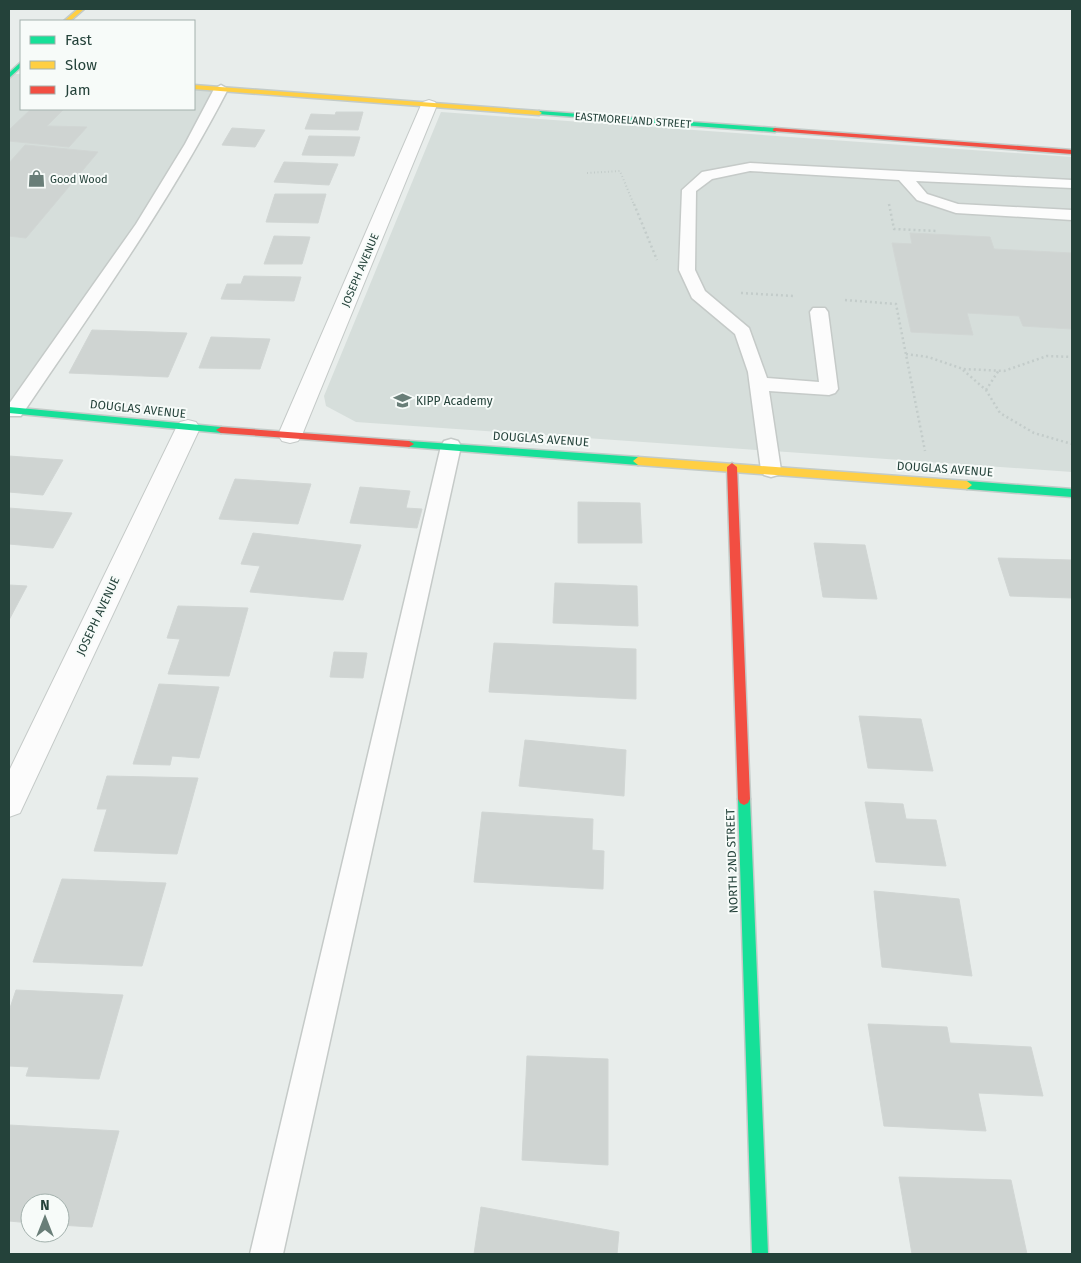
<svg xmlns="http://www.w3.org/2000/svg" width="1081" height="1263" font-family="'Fira Sans',sans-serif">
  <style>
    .built { fill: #d6dedb }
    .building { fill: #cfd4d2; stroke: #d1d6d4 }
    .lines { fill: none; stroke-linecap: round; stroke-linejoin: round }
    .lane-casing { stroke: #c5cac8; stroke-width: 3 }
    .street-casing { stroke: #c5cac8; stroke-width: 2 }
    .fast-casing { stroke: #c3cbc8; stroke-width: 3 }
    .slow-casing { stroke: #c3cbc8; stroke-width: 3 }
    .jam-casing { stroke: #c3cbc8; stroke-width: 3 }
    .path-far1 { stroke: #c3ccca; stroke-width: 2; stroke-dasharray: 1 2.5; stroke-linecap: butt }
    .path { stroke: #c3ccca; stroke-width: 2.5; stroke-dasharray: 2 3; stroke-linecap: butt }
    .lane { fill: #fcfcfc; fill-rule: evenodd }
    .street { fill: #fcfcfc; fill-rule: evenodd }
    .fast { fill: #16e098; fill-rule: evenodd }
    .slow { fill: #ffcf43; fill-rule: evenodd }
    .jam { fill: #f24e42; fill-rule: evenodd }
    .labels { text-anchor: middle; stroke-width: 4; stroke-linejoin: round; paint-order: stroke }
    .far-street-label { font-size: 11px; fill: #24423a; stroke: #f7fbf9 }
    .far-poi-label { font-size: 11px; fill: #24423a; stroke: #f7fbf9; text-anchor: start }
    .poi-label { font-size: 12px; fill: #24423a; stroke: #f7fbf9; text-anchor: start }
    .street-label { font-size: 12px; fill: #24423a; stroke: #f7fbf9 }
  </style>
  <rect width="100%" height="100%" fill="#e8edeb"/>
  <!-- built -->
  <path class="built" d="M 11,74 L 21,74 L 21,109 L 194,109 L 194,87 L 221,89 L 192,144 L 14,411 L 9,410 L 9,76 Z
    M 441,112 L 1072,157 L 1072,472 L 356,422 L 326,406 L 324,396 Z"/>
  <!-- building -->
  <path class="building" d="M 31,109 L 64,109 L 47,126 L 87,127 L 69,147 L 9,141 L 9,130 Z
    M 336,112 L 363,112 L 358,130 L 305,129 L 311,114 L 335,115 Z
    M 232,128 L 265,130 L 255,147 L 222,145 Z
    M 309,136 L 360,137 L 354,156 L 302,155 Z
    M 25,145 L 98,152 L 26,238 L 9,236 L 9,163 Z
    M 284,162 L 338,164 L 329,185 L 274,182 Z
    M 275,194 L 326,194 L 318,223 L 266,222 Z
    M 910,233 L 990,237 L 994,249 L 1072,253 L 1072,329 L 1023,326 L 1019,316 L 967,313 L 973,335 L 911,332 L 892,243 L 912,244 Z
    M 274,236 L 310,237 L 302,264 L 264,264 Z
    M 244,276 L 301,277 L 294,301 L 221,299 L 227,284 L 241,284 Z
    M 92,330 L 187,333 L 168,377 L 69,373 Z
    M 211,337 L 270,339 L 260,369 L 199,368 Z
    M 9,456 L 63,460 L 43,495 L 9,492 Z
    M 235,479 L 311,484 L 298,524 L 219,519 Z
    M 360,487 L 410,491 L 406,508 L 422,509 L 417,528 L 350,523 Z
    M 578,502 L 640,503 L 642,543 L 578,543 Z
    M 9,508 L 72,513 L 53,548 L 9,544 Z
    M 253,533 L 361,545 L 343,600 L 250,592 L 260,566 L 241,564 Z
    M 814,543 L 865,545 L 877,599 L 823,597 Z
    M 998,558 L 1072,560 L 1072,598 L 1010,596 Z
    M 555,583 L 637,586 L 638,626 L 553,623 Z
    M 9,585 L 27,586 L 9,620 Z
    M 178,606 L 248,608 L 229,676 L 168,674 L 180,639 L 167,638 Z
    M 494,643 L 636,649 L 636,699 L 489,692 Z
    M 334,652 L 367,653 L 363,678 L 330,677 Z
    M 159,684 L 219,687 L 199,758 L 172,756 L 170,765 L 133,764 Z
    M 859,716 L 921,719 L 933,771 L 868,768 Z
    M 525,740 L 626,750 L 624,796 L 519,786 Z
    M 107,776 L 198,778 L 177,854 L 94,851 L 107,809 L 97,809 Z
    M 865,802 L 903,804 L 906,819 L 936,820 L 946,866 L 876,862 Z
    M 482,812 L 593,819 L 592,850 L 604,851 L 603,889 L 474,882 Z
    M 62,879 L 166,883 L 142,966 L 33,962 Z
    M 874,891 L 959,899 L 972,976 L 882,967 Z
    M 16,990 L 123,995 L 99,1079 L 26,1076 L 29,1067 L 9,1066 L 9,1011 Z
    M 868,1024 L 947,1027 L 950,1043 L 1031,1047 L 1043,1096 L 978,1093 L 986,1131 L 884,1126 Z
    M 527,1056 L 608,1059 L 608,1165 L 522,1160 Z
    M 9,1125 L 119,1131 L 92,1227 L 60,1225 L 60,1203 L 30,1203 L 30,1223 L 9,1221 Z
    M 899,1177 L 1011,1180 L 1027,1254 L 912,1254 Z
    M 481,1207 L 619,1232 L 617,1254 L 474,1254 Z"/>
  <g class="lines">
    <defs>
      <path id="lane" d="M 221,85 L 228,89 C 168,205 94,308 21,416 L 9,416 L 9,404 L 136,224 L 185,144 L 214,89 Z
        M 750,163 L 1072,180 L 1072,188 L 916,181 L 927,194 L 958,204 L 1072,210 L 1072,220 L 956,213 L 917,200 L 899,180 L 750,171 L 712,179 L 696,191 L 695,270 L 705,291 L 749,328 L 767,378 L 819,382 L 810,312 L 813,308 L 825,308 L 828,312 L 838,389 L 835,393 L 829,395 L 769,391 L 781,470 L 778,475 L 771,477 L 764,475 L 761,470 L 748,372 L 735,334 L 692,298 L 679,270 L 682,190 L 702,172 Z
        M 451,439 L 458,441 L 461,446 L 283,1254 L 250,1254 L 441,446 L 444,441 Z"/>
      <path id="street" d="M 429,100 L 435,102 L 437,105 L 302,435 L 298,441 L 290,443 L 282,441 L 278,435 L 421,105 L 423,102 Z
        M 188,420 L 196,422 L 200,428 L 20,813 L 9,817 L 9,771 L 176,428 L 180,422 Z"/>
      <path id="fast" d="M 21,62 L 21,67 L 9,78 L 9,73 Z
        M 539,111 L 775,128 L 778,130 L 775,132 L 537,114 L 537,112 Z
        M 9,407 L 221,427 L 226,430 L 221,433 L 9,413 Z
        M 409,441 L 638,457 L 643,461 L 638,465 L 409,447 L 404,444 Z
        M 967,481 L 1072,489 L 1072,497 L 967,489 L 962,485 Z
        M 744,793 L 748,795 L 750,799 L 768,1254 L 752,1254 L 738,799 L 740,795 Z"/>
      <path id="slow" d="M 78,9 L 84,9 L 70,21 L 64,21 Z
        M 194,85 L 539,111 L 542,113 L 539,115 L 194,89 Z
        M 638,457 L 967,481 L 972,485 L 967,489 L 638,465 L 633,461 Z"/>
      <path id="jam" d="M 775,128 L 1072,150 L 1072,154 L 773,131 L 773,129 Z
        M 221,427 L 409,441 L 414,444 L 409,447 L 221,433 L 216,430 Z
        M 732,463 L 737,467 L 750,799 L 748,803 L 744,805 L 740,803 L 738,799 L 727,467 Z"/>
    </defs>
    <!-- lane casing -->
    <use href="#lane" class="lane-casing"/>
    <!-- street casing -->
    <use href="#street" class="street-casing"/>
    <!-- fast casing -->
    <use href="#fast" class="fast-casing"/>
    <!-- slow casing -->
    <use href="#slow" class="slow-casing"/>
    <!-- jam casing -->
    <use href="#jam" class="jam-casing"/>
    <!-- path-far1 -->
    <path class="path-far1" d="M 587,173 L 620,171 L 634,205"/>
    <!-- path -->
    <path class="path" d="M 634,204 L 657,260
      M 889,204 L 894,229 L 937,231
      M 741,293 L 794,296
      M 845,300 L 896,304 L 925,451
      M 906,354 L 928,357 L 963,369 L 1004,371 L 1047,356 L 1072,357
      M 963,370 L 986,390 L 1000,413 L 1034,433 L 1072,444
      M 986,390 L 999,370"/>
    <!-- lane -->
    <use href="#lane" class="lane"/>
    <!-- street -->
    <use href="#street" class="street"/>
    <!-- fast -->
    <use href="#fast" class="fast"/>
    <!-- slow -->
    <use href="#slow" class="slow"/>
    <!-- jam -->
    <use href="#jam" class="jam"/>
  </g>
  <!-- icons -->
  <defs>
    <symbol id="shop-bare" viewBox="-9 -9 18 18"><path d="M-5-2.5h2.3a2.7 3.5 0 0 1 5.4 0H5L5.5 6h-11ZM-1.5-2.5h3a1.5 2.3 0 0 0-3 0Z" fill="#697e78" stroke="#f7fbf9" stroke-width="2.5" paint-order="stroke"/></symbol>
    <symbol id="school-bare" viewBox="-9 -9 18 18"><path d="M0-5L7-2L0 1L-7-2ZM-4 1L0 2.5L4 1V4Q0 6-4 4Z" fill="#697e78" stroke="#f7fbf9" stroke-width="2.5" paint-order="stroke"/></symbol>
  </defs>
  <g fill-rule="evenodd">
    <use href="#shop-bare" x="24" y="166" width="25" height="25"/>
    <use href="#school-bare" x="390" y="388" width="25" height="25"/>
  </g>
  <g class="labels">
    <!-- far-street labels -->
    <g class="far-street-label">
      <text transform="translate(633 120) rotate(4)" y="4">EASTMORELAND STREET</text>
      <text transform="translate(360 270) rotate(-67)" y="4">JOSEPH AVENUE</text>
    </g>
    <!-- far-poi labels -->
    <g class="far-poi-label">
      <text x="50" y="183">Good Wood</text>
    </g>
    <!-- poi labels -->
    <g class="poi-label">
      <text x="416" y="405">KIPP Academy</text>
    </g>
    <!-- street labels -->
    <g class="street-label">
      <text transform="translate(138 409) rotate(6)" y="4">DOUGLAS AVENUE</text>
      <text transform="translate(541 439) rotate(4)" y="4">DOUGLAS AVENUE</text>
      <text transform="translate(945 469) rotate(4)" y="4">DOUGLAS AVENUE</text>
      <text transform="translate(98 616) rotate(-65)" y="4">JOSEPH AVENUE</text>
      <text transform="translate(732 861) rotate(-92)" y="4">NORTH 2ND STREET</text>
    </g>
  </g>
  <!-- border -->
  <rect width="1081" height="1263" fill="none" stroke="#24423a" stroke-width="20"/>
  <!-- legend -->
  <rect x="20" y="20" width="175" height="90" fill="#f7fbf9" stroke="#a3b1ad"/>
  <rect x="30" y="36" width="25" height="8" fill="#16e098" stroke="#a3b1ad"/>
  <text x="65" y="45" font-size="15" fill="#24423a">Fast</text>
  <rect x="30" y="61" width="25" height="8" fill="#ffcf43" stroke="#a3b1ad"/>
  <text x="65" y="70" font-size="15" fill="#24423a">Slow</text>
  <rect x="30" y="86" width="25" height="8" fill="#f24e42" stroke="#a3b1ad"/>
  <text x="65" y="95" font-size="15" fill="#24423a">Jam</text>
  <!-- north arrow -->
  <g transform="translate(45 1218)"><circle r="24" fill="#f7fbf9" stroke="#a3b1ad"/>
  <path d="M0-4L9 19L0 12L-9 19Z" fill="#697e78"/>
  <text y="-8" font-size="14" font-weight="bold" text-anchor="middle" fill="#24423a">N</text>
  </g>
</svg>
